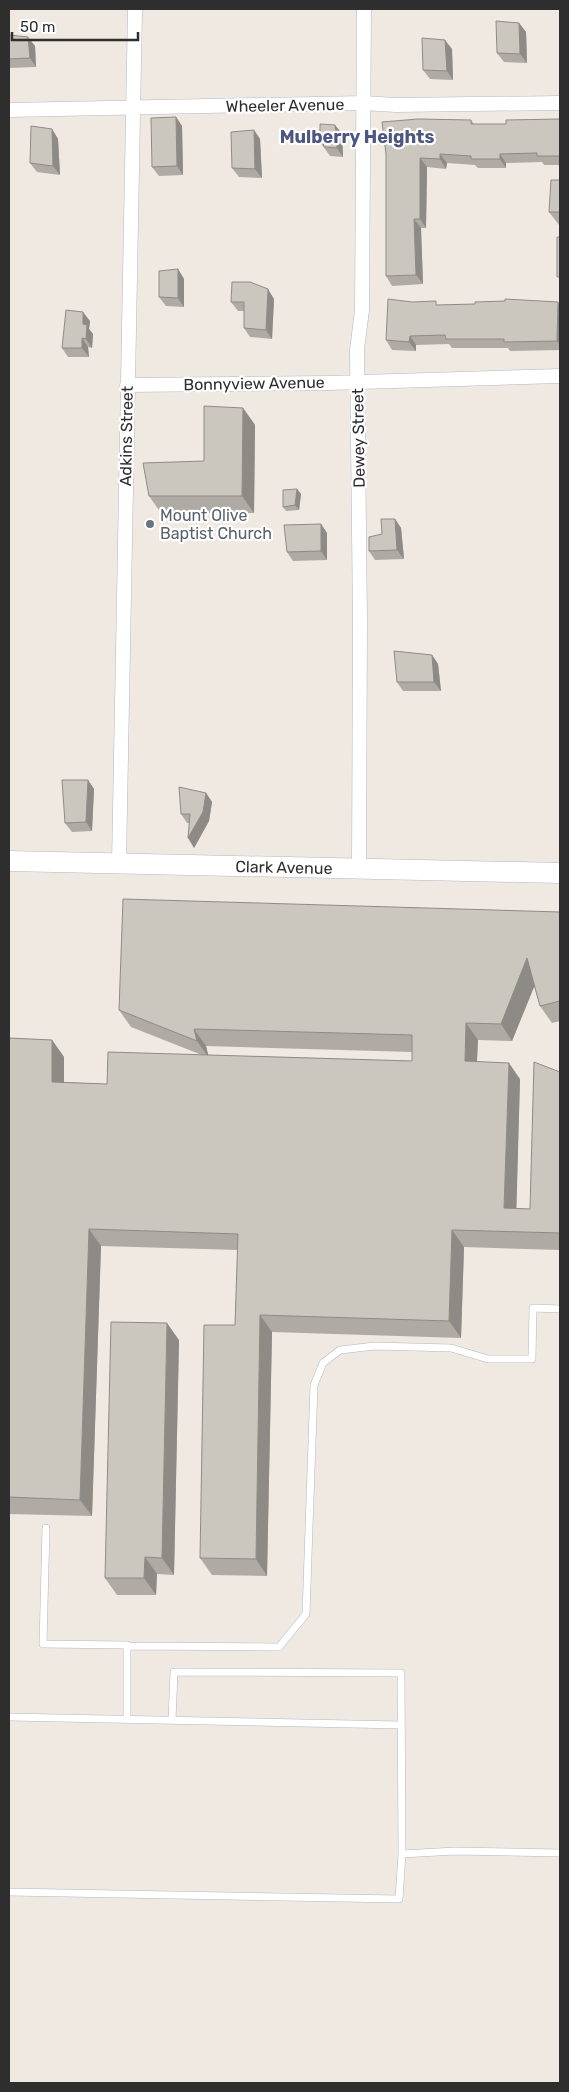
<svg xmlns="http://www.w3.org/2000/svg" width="569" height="2092" font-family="Rubik,sans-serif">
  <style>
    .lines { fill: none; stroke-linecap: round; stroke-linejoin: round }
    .lane-casing { stroke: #b4b7c1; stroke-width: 8 }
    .street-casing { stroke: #b4b7c1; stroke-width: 15 }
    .secondary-casing { stroke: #b4b7c1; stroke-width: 21 }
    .lane { stroke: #fff; stroke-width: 7 }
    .street { stroke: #fff; stroke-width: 14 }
    .secondary { stroke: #fff; stroke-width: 20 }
    .wall { fill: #afaba4; fill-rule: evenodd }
    .shaded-wall { fill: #8e8b86 }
    .building { fill: #cbc7bf; stroke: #8e8b86 }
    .worship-dot { fill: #6b7280; stroke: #fff; stroke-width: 2 }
    .labels { text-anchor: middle; stroke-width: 4.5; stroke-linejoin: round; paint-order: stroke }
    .street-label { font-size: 16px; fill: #2e2e2e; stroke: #fff }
    .worship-label { font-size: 16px; fill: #5b616d; stroke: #fff; text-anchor: start }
    .neighbourhood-label { font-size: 18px; font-weight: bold; fill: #4d5680; stroke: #fff }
  </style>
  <rect width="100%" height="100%" fill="#efe9e1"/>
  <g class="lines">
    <defs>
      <path id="lane" d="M 46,1528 L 43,1644 L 127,1645 L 127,1719
        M 127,1646 L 279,1647 L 306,1614 L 314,1385 L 323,1363 L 340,1350 L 375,1346 L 451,1348 L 488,1359 L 532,1359 L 533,1308 L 560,1309
        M 9,1717 L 401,1725
        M 402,1854 L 455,1851 L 560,1853
        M 9,1892 L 399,1899 L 402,1854 L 401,1673 L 174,1672 L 172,1720"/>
      <path id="street" d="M 9,110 L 363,103 L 396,105 L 560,103
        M 127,385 L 328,383 L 560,376
        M 119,863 L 135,9
        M 359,868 L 360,621 L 357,350 L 362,310 L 364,9"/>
      <g id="secondary">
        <path id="s1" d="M 9,861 L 560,873"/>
      </g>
    </defs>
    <!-- lane casing -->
    <use href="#lane" class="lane-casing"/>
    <!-- street casing -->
    <use href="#street" class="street-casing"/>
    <!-- secondary casing -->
    <use href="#secondary" class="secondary-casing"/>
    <!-- lane -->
    <use href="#lane" class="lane"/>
    <!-- street -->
    <use href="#street" class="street"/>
    <!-- secondary -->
    <use href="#secondary" class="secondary"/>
  </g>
  <!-- wall -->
  <path class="wall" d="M 519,23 L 526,32 L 527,63 L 504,62 L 497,53 Z
    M 9,35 L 35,46 L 36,67 L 9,68 Z
    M 452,49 L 453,80 L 430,79 L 423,70 Z
    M 176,117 L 182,126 L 183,175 L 159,176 L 152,167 Z
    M 560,119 L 560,165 L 544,165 L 542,162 L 506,163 L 506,168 L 478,168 L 475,165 L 447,163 L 446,169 L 427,167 L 426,228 L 421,228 L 423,284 L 392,286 L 386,276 L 386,154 L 471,120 L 474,124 L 506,124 Z
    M 335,125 L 342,134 L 343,157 L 330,156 L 320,142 Z
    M 52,129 L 58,139 L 60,175 L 37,172 L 30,163 Z
    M 254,130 L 260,139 L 262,178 L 239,177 L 232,168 Z
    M 560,180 L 560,225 L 559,225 L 549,212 Z
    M 178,269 L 184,279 L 184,307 L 166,306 L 159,297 Z
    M 274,299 L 272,339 L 250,337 L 244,328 L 244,311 L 238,311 L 231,302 Z
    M 439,305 L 560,306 L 560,350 L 510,351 L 508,348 L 452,348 L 449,344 L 416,345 L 416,351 L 392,350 L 386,340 Z
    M 90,321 L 89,329 L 93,334 L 92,348 L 88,347 L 89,357 L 68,357 L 62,348 Z
    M 243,408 L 255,425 L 254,513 L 161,513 L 149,496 L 204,461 Z
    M 297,489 L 301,494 L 299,510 L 286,511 L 283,507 Z
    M 395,519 L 401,528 L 404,559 L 375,560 L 369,551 Z
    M 321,524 L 327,533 L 327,560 L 293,561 L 287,552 Z
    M 432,655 L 438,664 L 441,691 L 403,691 L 397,682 Z
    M 88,780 L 94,789 L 92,831 L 72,832 L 65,823 Z
    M 206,793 L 212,802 L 209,821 L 194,848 L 189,823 L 187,823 L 181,814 Z
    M 560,912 L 560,1021 L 552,1023 L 540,1006 L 534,986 L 512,1041 L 478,1040 L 477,1062 L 520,1079 L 516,1208 L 530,1209 L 560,1072 L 560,1250 L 464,1247 L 461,1338 L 272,1332 L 267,1576 L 212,1575 L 200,1558 L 235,1325 L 238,1250 L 101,1246 L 92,1516 L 9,1514 L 9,1038 L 52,1040 L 64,1057 L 64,1082 L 107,1084 L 202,1055 L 131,1027 L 119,1010 ZM 206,1046 L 412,1052 L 412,1061 L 208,1055 Z
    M 179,1340 L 174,1575 L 157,1574 L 156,1595 L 117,1595 L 105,1578 Z"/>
  <!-- shaded-wall -->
  <path class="shaded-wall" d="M 519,23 L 526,32 L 527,63 L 520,54 Z
    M 28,37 L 35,46 L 36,67 L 30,58 Z
    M 445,40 L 452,49 L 453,80 L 447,71 Z
    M 176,117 L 182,126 L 183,175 L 177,166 Z
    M 335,125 L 342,134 L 343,157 L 337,148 Z
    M 52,129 L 58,139 L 60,175 L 53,166 Z
    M 254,130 L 260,139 L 262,178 L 255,169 Z
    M 440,154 L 447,163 L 446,169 L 440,159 Z
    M 500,154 L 506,163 L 506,168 L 500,159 Z
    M 420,158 L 427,167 L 426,228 L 420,219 Z
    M 414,219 L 421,228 L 423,284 L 416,275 Z
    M 178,269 L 184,279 L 184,307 L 178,298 Z
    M 268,289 L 274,299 L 272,339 L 266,330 Z
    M 558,302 L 560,306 L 560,345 L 557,341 Z
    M 83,312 L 90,321 L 89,329 L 93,334 L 92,348 L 86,339 L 83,324 Z
    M 410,336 L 416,345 L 416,351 L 409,342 Z
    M 82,338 L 88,347 L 89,357 L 82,348 Z
    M 243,408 L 255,425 L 254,513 L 242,496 Z
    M 297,489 L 301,494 L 299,510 L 295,505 Z
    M 395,519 L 401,528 L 404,559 L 397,550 Z
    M 321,524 L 327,533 L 327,560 L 321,551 Z
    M 432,655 L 438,664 L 441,691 L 434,682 Z
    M 88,780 L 94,789 L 92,831 L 86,822 Z
    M 206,793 L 212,802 L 209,821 L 194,848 L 188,838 Z
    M 527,958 L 539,975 L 512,1041 L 501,1024 Z
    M 466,1023 L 478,1040 L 476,1078 L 465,1061 Z
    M 194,1029 L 206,1046 L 209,1058 L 197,1041 Z
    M 52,1040 L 64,1057 L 64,1099 L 52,1082 Z
    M 509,1063 L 520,1079 L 516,1225 L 504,1208 Z
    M 89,1229 L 101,1246 L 92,1516 L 80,1500 Z
    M 452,1230 L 464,1247 L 461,1338 L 449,1321 Z
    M 260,1315 L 272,1332 L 267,1576 L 256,1559 Z
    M 167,1323 L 179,1340 L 174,1575 L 162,1558 Z
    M 145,1557 L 157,1574 L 156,1595 L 144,1578 Z"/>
  <!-- building -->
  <path class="building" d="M 496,21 L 519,23 L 520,54 L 497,53 Z
    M 9,35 L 28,37 L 30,58 L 9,59 Z
    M 422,38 L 445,40 L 447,71 L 423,70 Z
    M 176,117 L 177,166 L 152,167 L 151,118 Z
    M 418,119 L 471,120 L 471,124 L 506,124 L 506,120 L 560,119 L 560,156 L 537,156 L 537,153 L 500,154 L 500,159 L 471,159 L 471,156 L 440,154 L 440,159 L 420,158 L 420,219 L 414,219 L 416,275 L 386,276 L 386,154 L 382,122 Z
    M 320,124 L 335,125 L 337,148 L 324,147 L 323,142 L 320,142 Z
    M 31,126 L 52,129 L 53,166 L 30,163 Z
    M 254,130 L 255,169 L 232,168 L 231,132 Z
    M 551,180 L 560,180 L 560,212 L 549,212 Z
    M 557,237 L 560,237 L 560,277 L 557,277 Z
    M 178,269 L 178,298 L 159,297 L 159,271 Z
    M 232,282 L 250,282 L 268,289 L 266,330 L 244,328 L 244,302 L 231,302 Z
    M 388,299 L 412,302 L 436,301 L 436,305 L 475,304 L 475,302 L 505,301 L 505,299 L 558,302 L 557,341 L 504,342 L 504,339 L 446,339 L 445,335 L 410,336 L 409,342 L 386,340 Z
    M 66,310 L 83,312 L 83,324 L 87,325 L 86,339 L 82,338 L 82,348 L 62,348 Z
    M 204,406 L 243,408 L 242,496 L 149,496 L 143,463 L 204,461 Z
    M 297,489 L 295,505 L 283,507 L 283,490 Z
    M 381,519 L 395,519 L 397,550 L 369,551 L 369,537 L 382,534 Z
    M 321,524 L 321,551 L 287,552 L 284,525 Z
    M 394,651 L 432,655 L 434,682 L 397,682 Z
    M 62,780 L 88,780 L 86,822 L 65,823 Z
    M 179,787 L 206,793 L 203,812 L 188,838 L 190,814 L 181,814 Z
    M 123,899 L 560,912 L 560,1001 L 540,1006 L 527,958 L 501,1024 L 466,1023 L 465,1061 L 509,1063 L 504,1208 L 530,1209 L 534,1062 L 560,1072 L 560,1233 L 452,1230 L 449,1321 L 260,1315 L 256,1559 L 200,1558 L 204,1325 L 235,1325 L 238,1234 L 89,1229 L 80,1500 L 9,1497 L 9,1038 L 52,1040 L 52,1082 L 107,1084 L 108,1052 L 412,1061 L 412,1035 L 194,1029 L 197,1041 L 119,1010 Z
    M 111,1322 L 167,1323 L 162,1558 L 145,1557 L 144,1578 L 105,1578 Z"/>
  <!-- markers -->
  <circle class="worship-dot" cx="150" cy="524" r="5"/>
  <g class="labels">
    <!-- street labels -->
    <g class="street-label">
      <text transform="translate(285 105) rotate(-1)" y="6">Wheeler Avenue</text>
      <text transform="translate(254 383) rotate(-1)" y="6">Bonnyview Avenue</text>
      <text transform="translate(126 436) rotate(-89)" y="6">Adkins Street</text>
      <text transform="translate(358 438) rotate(-91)" y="6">Dewey Street</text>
      <text dy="6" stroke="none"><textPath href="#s1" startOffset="275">Clark Avenue</textPath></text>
    </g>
    <!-- worship labels -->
    <g class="worship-label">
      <text x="160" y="521">Mount Olive<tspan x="160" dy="18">Baptist Church</tspan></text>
    </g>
    <!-- neighbourhood labels -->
    <g class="neighbourhood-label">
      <text x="357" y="143">Mulberry Heights</text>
    </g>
  </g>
  <!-- border -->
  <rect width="569" height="2092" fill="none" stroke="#2e2e2e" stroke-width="20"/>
  <!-- scale -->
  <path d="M12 32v8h126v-8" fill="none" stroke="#2e2e2e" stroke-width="2.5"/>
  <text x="20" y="32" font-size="15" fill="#2e2e2e" stroke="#ffffff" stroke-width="4" paint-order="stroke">50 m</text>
</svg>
